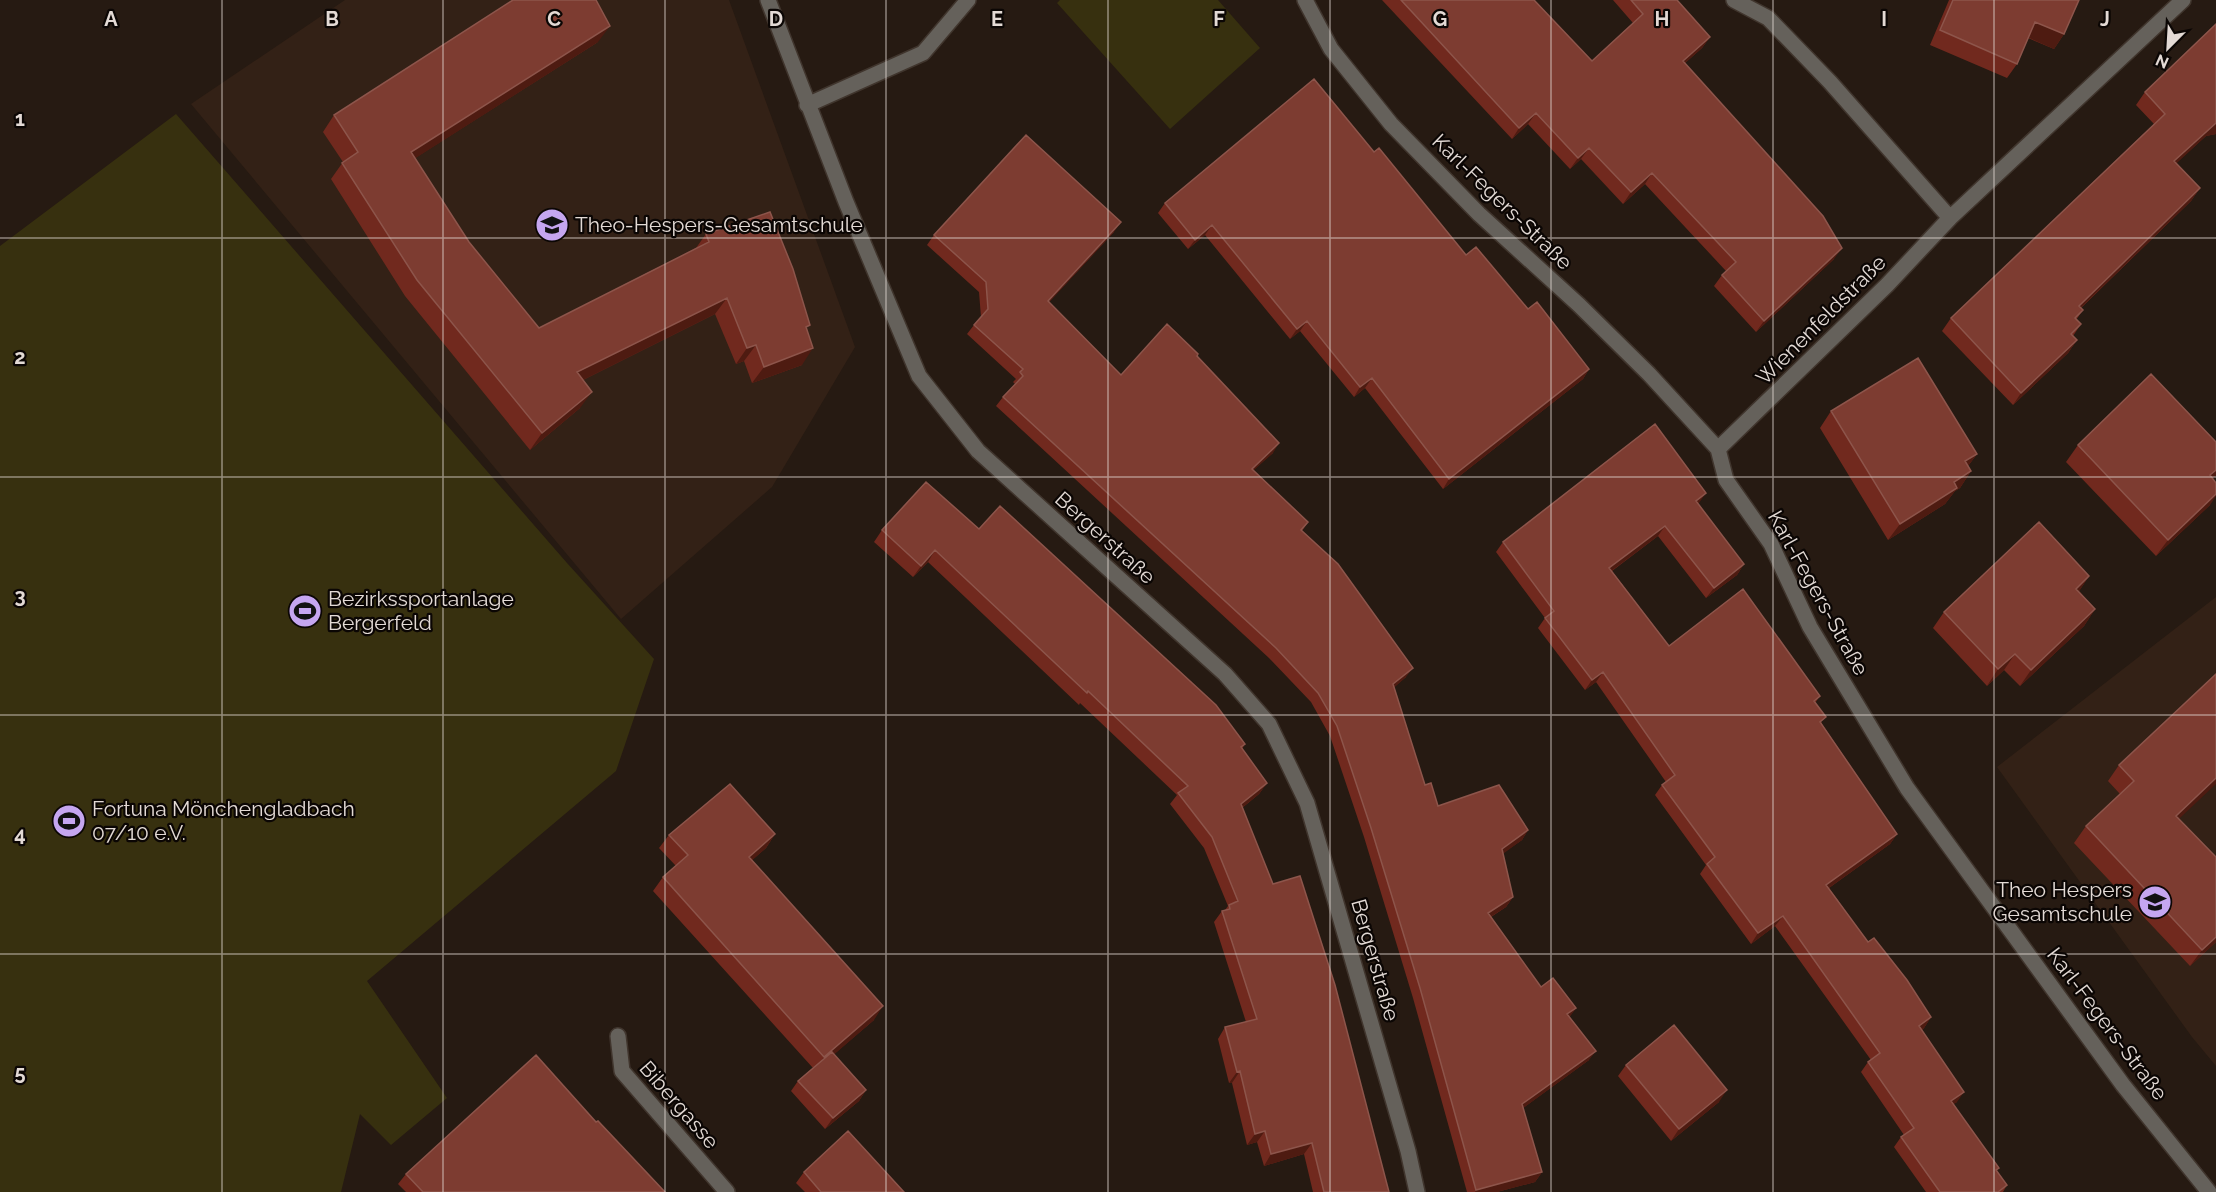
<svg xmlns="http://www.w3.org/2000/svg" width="2216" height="1192" font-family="Raleway,sans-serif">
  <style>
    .built { fill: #332116 }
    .green { fill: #37300f }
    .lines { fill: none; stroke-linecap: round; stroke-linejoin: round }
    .minor-casing { stroke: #40352d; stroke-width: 18 }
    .minor { stroke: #65615b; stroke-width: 15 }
    .wall { fill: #71291e }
    .shaded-wall { fill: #4e1b11 }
    .building { fill: #7d3c31; stroke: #8d554b; stroke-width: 1.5 }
    .grid { fill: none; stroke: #e3dad5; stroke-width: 1.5; stroke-opacity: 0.55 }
    .labels { text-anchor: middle; stroke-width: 4.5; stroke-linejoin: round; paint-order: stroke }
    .street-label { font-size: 21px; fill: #e3dad5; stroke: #0b0604 }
    .poi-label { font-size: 21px; fill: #e3dad5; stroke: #0b0604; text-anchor: start }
    .grid-label { font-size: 20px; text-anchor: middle; font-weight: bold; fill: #e3dad5; stroke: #0b0604; stroke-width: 4.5; stroke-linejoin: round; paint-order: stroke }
  </style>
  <rect width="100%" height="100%" fill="#261a12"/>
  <!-- built -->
  <path class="built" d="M 345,0 L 729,0 L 855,347 L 772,487 L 621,619 L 191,104 Z
    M 2216,597 L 2216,1066 L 2192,1037 L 1997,767 Z"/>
  <!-- green -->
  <path class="green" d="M 1060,0 L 1218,0 L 1260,48 L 1170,129 L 1057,3 Z
    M 176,114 L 567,563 L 654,659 L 616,771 L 367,981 L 447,1098 L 391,1145 L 360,1114 L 341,1192 L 0,1192 L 0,246 Z"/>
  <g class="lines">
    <defs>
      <path id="minor" d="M 768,0 L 846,202 L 919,376 L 978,451 L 1225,674 L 1269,724 L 1307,803 L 1408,1151 L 1417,1192
        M 1305,0 L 1331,49 L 1391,124 L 1479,214 L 1579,305 L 1649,374 L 1718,449 L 1726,480 L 1771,544 L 1810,627 L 1907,788 L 2123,1085 L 2209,1192
        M 1734,0 L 1768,18 L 1830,82 L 1950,218
        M 807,105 L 923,53 L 968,0
        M 1718,449 L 1887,285 L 1950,218 L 2183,0
        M 618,1036 L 622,1071 L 727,1192"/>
    </defs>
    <!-- minor casing -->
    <use href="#minor" class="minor-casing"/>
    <!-- minor -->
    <use href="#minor" class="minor"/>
  </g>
  <!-- wall -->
  <path class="wall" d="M 1382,0 L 1534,0 L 1592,61 L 1633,23 L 1613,0 L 1677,0 L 1710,37 L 1702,48 L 1685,63 L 1834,259 L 1756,332 L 1714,286 L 1722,275 L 1726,271 L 1645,184 L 1623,204 L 1581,159 L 1570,169 L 1528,124 L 1512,139 Z
    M 1949,0 L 2079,0 L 2064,34 L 2054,49 L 2028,38 L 2017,64 L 2007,78 L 1930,45 Z
    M 2216,24 L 2216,134 L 2206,136 L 2176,163 L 2200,188 L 2191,201 L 2081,308 L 2083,310 L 2076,320 L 2081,324 L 2073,336 L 2077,340 L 2068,353 L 2013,405 L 1942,331 L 1951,318 L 2154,124 L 2136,105 L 2145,92 Z
    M 598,42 L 415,158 L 469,242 L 539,328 L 696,248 L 706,234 L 807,330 L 802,365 L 752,383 L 744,361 L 736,364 L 715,314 L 583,380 L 580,408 L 530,450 L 405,296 L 331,179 L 343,162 L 323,132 L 334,115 Z
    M 1374,152 L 1466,255 L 1528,309 L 1589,369 L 1583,379 L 1443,489 L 1365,388 L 1354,397 L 1300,331 L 1290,339 L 1205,235 L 1188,249 L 1158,213 L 1165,203 Z
    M 1114,232 L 1049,302 L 1121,375 L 1197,356 L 1273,453 L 1253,470 L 1308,522 L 1302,531 L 1406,677 L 1394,687 L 1425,785 L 1438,806 L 1528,830 L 1522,840 L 1503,853 L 1513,897 L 1506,907 L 1491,917 L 1541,987 L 1576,1008 L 1569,1017 L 1589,1060 L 1523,1108 L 1542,1172 L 1535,1182 L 1497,1192 L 1467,1192 L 1413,998 L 1364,837 L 1330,736 L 1311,702 L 1269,658 L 996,406 L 1003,397 L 1015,384 L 1013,382 L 1016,379 L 967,334 L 974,325 L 981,317 L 979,292 L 927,245 L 934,235 Z
    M 1831,411 L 1977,454 L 1968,466 L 1971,471 L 1960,488 L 1955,491 L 1945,504 L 1888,540 L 1820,428 Z
    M 2216,442 L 2216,475 L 2212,479 L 2210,505 L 2156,556 L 2066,462 L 2078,445 Z
    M 1698,504 L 1744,564 L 1737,575 L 1706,598 L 1658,536 L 1612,571 L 1669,646 L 1820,696 L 1815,703 L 1822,724 L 1897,834 L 1890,844 L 1829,888 L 1868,942 L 1931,1017 L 1924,1028 L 1922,1030 L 1957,1102 L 1953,1104 L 1999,1168 L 1997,1171 L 2007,1185 L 2003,1192 L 1926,1192 L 1894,1147 L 1901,1137 L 1904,1135 L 1861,1072 L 1868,1062 L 1871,1060 L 1775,926 L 1751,944 L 1700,874 L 1706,865 L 1655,795 L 1662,785 L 1666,782 L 1596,682 L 1585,690 L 1538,628 L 1545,618 L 1496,552 L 1503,542 Z
    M 979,529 L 1245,744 L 1242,749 L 1267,783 L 1259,794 L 1242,808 L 1389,1192 L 1313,1192 L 1304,1154 L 1264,1166 L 1257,1142 L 1247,1145 L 1232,1083 L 1229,1083 L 1218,1039 L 1225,1027 L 1246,1022 L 1214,922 L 1222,911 L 1225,910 L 1228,906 L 1204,848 L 1170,804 L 1177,795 L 1080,703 L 1079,705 L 928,562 L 913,577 L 874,542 L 882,530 Z
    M 2089,576 L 2079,591 L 2095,609 L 2084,626 L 2020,686 L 2004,670 L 1987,686 L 1933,628 L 1944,612 Z
    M 2119,765 L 2179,819 L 2216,942 L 2190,966 L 2074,843 L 2086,826 L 2120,794 L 2108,781 Z
    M 775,834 L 766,848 L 752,860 L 874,1020 L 834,1054 L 866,1090 L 859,1101 L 825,1129 L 791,1091 L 798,1081 L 813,1068 L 653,891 L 663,877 L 676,866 L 659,848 L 669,835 Z
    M 1626,1065 L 1719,1102 L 1671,1141 L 1618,1076 Z
    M 804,1172 L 904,1192 L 805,1192 L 796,1183 Z
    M 406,1174 L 665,1192 L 406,1192 L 398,1184 Z"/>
  <!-- shaded-wall -->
  <path class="shaded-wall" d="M 2035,22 L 2064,34 L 2054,49 L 2025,36 Z
    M 610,26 L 598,42 L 400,168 L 411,152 Z
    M 1710,37 L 1702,48 L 1675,72 L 1683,61 Z
    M 1536,113 L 1528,124 L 1512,139 L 1519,128 Z
    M 2215,123 L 2216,123 L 2216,134 L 2206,136 L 2165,174 L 2174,161 Z
    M 1589,148 L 1581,159 L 1570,169 L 1578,158 Z
    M 1652,173 L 1645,184 L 1623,204 L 1631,192 Z
    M 2200,188 L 2191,201 L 2070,318 L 2079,306 Z
    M 1121,222 L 1114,232 L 1041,311 L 1048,301 Z
    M 1212,225 L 1205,235 L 1188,249 L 1195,240 Z
    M 1842,248 L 1834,259 L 1756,332 L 1764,321 Z
    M 727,298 L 715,314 L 565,389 L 577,372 Z
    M 1307,321 L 1300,331 L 1290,339 L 1297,329 Z
    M 2077,340 L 2068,353 L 2013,405 L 2021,393 Z
    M 756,345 L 744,361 L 736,364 L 747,348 Z
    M 813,348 L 802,365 L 752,383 L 764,367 Z
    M 1589,369 L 1583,379 L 1443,489 L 1449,479 Z
    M 1372,378 L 1365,388 L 1354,397 L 1360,387 Z
    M 592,392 L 580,408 L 530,450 L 542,433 Z
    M 1279,443 L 1273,453 L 1245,478 L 1252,469 Z
    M 1977,454 L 1965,470 L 1965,461 Z
    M 2216,470 L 2216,475 L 2198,492 L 2210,475 Z
    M 1971,471 L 1960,488 L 1955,491 L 1945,504 L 1888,540 L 1900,524 L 1954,482 Z
    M 1706,493 L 1699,503 L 1689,511 L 1696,501 Z
    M 2216,494 L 2216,496 L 2210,505 L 2156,556 L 2168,540 Z
    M 1665,526 L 1658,536 L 1602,578 L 1609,568 Z
    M 935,550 L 928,562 L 913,577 L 921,566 Z
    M 1744,564 L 1737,575 L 1706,598 L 1714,588 Z
    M 2089,576 L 2078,593 L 2076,589 Z
    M 2095,609 L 2084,626 L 2020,686 L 2031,670 Z
    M 2015,654 L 2004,670 L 1987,686 L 1998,669 Z
    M 1413,668 L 1406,677 L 1387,694 L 1393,684 Z
    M 1603,672 L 1596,682 L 1585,690 L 1592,680 Z
    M 2216,778 L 2216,784 L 2165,832 L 2176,816 Z
    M 1267,783 L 1259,794 L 1233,815 L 1241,804 Z
    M 1528,830 L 1522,840 L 1496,859 L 1502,849 Z
    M 775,834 L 766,848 L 740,871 L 749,857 Z
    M 1897,834 L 1890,844 L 1819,895 L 1826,885 Z
    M 1513,897 L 1506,907 L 1481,923 L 1488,913 Z
    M 1783,916 L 1775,926 L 1751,944 L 1758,933 Z
    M 2216,937 L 2216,942 L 2190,966 L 2202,950 Z
    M 883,1006 L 874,1020 L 815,1071 L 824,1057 Z
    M 1576,1008 L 1569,1018 L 1567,1014 Z
    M 1931,1017 L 1924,1028 L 1912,1036 L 1919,1026 Z
    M 1596,1051 L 1589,1060 L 1515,1114 L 1522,1104 Z
    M 1240,1071 L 1232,1083 L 1229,1083 L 1237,1072 Z
    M 866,1090 L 859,1101 L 825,1129 L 833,1118 Z
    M 1727,1090 L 1719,1102 L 1671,1141 L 1679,1129 Z
    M 1964,1092 L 1957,1102 L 1944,1111 L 1951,1101 Z
    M 1265,1131 L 1257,1142 L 1247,1145 L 1255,1134 Z
    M 1312,1143 L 1304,1154 L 1264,1166 L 1271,1154 Z
    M 1542,1172 L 1535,1182 L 1497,1192 L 1475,1192 L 1476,1190 Z"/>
  <!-- building -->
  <path class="building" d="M 513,0 L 596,0 L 610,26 L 411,152 L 469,242 L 539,328 L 709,242 L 706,234 L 770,212 L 793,269 L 810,325 L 806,327 L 813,348 L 764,367 L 756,345 L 747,348 L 727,298 L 577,372 L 592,392 L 542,433 L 417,280 L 342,163 L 358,152 L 334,115 Z
    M 1401,0 L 1534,0 L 1592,61 L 1643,14 L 1631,0 L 1677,0 L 1710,37 L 1683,61 L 1823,216 L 1842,248 L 1764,321 L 1722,275 L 1736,262 L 1652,173 L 1631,192 L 1589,148 L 1578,158 L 1536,113 L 1519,128 Z
    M 1953,0 L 2079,0 L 2064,34 L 2035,22 L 2017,64 L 1940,30 Z
    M 2216,24 L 2216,123 L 2174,161 L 2200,188 L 2079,306 L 2083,310 L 2075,318 L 2081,324 L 2071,334 L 2077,340 L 2021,393 L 1951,318 L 2165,114 L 2145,92 Z
    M 1314,79 L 1374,152 L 1379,148 L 1466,255 L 1476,247 L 1528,309 L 1537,302 L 1589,369 L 1449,479 L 1372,378 L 1360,387 L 1307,321 L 1297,329 L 1212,225 L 1195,240 L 1165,203 Z
    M 1026,135 L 1121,222 L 1048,301 L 1121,375 L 1167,324 L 1198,354 L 1197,356 L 1279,443 L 1252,469 L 1308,522 L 1301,530 L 1338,564 L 1413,668 L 1393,684 L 1425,785 L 1431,783 L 1438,806 L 1499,785 L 1528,830 L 1502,849 L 1513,897 L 1488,913 L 1541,987 L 1553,978 L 1576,1008 L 1567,1014 L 1596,1051 L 1522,1104 L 1542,1172 L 1476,1190 L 1420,988 L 1371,828 L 1337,726 L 1318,693 L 1276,648 L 1003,397 L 1023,376 L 1020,372 L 1023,369 L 974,325 L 988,309 L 986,282 L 934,235 Z
    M 1918,358 L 1977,454 L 1965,461 L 1971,471 L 1954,482 L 1957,488 L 1900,524 L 1831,411 Z
    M 2151,374 L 2216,442 L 2216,470 L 2210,475 L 2216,483 L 2216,494 L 2168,540 L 2078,445 Z
    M 1655,424 L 1706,493 L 1696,501 L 1744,564 L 1714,588 L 1665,526 L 1609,568 L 1669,646 L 1743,589 L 1820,696 L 1814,701 L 1826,717 L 1820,722 L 1897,834 L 1826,885 L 1868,942 L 1874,938 L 1907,980 L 1931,1017 L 1919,1026 L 1964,1092 L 1951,1101 L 1999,1168 L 1996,1170 L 2007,1185 L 1998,1192 L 1940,1192 L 1901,1137 L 1914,1128 L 1868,1062 L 1880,1053 L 1783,916 L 1758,933 L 1707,864 L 1715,857 L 1662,785 L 1675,775 L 1603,672 L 1592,680 L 1545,618 L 1554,611 L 1503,542 Z
    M 926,482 L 979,529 L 1000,506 L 1216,705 L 1245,744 L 1241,747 L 1267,783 L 1241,804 L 1273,884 L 1300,876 L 1335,985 L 1389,1192 L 1324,1192 L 1312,1143 L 1271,1154 L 1265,1131 L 1255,1134 L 1240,1071 L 1237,1072 L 1225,1027 L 1257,1019 L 1222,911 L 1230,909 L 1229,905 L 1238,901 L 1212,837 L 1178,793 L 1188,786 L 1088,691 L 1087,693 L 935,550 L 921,566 L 882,530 Z
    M 2039,522 L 2089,576 L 2076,589 L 2095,609 L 2031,670 L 2015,654 L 1998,669 L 1944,612 Z
    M 2216,674 L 2216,778 L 2176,816 L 2216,857 L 2216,937 L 2202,950 L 2086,826 L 2134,781 L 2119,765 Z
    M 730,784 L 775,834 L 749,857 L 883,1006 L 824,1057 L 663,877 L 688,855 L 669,835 Z
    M 1674,1025 L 1727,1090 L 1679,1129 L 1626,1065 Z
    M 832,1052 L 866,1090 L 833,1118 L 798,1081 Z
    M 536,1055 L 596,1122 L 598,1121 L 665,1192 L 423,1192 L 406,1174 Z
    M 848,1131 L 904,1192 L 821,1192 L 804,1172 Z"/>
  <!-- grid -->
  <path class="grid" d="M 222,0 L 222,1192M 443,0 L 443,1192M 665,0 L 665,1192M 886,0 L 886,1192M 1108,0 L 1108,1192M 1330,0 L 1330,1192M 1551,0 L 1551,1192M 1773,0 L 1773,1192M 1994,0 L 1994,1192M 0,238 L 2216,238M 0,477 L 2216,477M 0,715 L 2216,715M 0,954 L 2216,954"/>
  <!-- icons -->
  <defs>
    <symbol id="school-disc" viewBox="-11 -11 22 22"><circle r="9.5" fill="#c5a6f0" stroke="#0b0604"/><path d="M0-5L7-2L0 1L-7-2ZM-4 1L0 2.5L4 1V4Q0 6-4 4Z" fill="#111"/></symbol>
    <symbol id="stadium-disc" viewBox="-11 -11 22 22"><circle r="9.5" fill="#c5a6f0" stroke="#0b0604"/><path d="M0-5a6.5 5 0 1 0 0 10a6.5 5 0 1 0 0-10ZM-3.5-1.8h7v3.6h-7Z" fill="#111"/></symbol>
  </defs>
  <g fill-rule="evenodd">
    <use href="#school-disc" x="533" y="206" width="38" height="38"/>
    <use href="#stadium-disc" x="286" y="592" width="38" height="38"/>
    <use href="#stadium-disc" x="50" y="802" width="38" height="38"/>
    <use href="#school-disc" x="2136" y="883" width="38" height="38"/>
  </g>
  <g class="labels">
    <!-- street labels -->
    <g class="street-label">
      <text transform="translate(1502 202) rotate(44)" y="7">Karl-Fegers-Straße</text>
      <text transform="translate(1821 320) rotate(-45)" y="7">Wienenfeldstraße</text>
      <text transform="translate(1105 538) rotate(42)" y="7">Bergerstraße</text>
      <text transform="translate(1818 593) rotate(61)" y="7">Karl-Fegers-Straße</text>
      <text transform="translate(1375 960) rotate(74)" y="7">Bergerstraße</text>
      <text transform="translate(2107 1024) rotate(53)" y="7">Karl-Fegers-Straße</text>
      <text transform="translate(679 1105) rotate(49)" y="7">Bibergasse</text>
    </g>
    <!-- poi labels -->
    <g class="poi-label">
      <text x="575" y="232">Theo-Hespers-Gesamtschule</text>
      <text x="328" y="606">Bezirkssportanlage<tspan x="328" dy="24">Bergerfeld</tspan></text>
      <text x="92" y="816">Fortuna Mönchengladbach<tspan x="92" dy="24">07/10 e.V.</tspan></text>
      <text x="2132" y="897" text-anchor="end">Theo Hespers<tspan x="2132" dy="24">Gesamtschule</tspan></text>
    </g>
  </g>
  <g class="grid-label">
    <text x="111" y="26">A</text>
    <text x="332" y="26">B</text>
    <text x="554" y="26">C</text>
    <text x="776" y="26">D</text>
    <text x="997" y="26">E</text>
    <text x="1219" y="26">F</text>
    <text x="1440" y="26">G</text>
    <text x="1662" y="26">H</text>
    <text x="1884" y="26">I</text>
    <text x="2105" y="26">J</text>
    <text x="20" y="126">1</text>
    <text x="20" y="364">2</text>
    <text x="20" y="603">3</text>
    <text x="20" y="841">4</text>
    <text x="20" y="1080">5</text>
  </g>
  <!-- north arrow -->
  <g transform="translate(2168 48) rotate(204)" stroke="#0b0604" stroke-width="4.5" paint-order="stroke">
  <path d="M0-4.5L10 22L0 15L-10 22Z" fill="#e3dad5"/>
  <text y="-9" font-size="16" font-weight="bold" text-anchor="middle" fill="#e3dad5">N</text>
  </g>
</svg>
